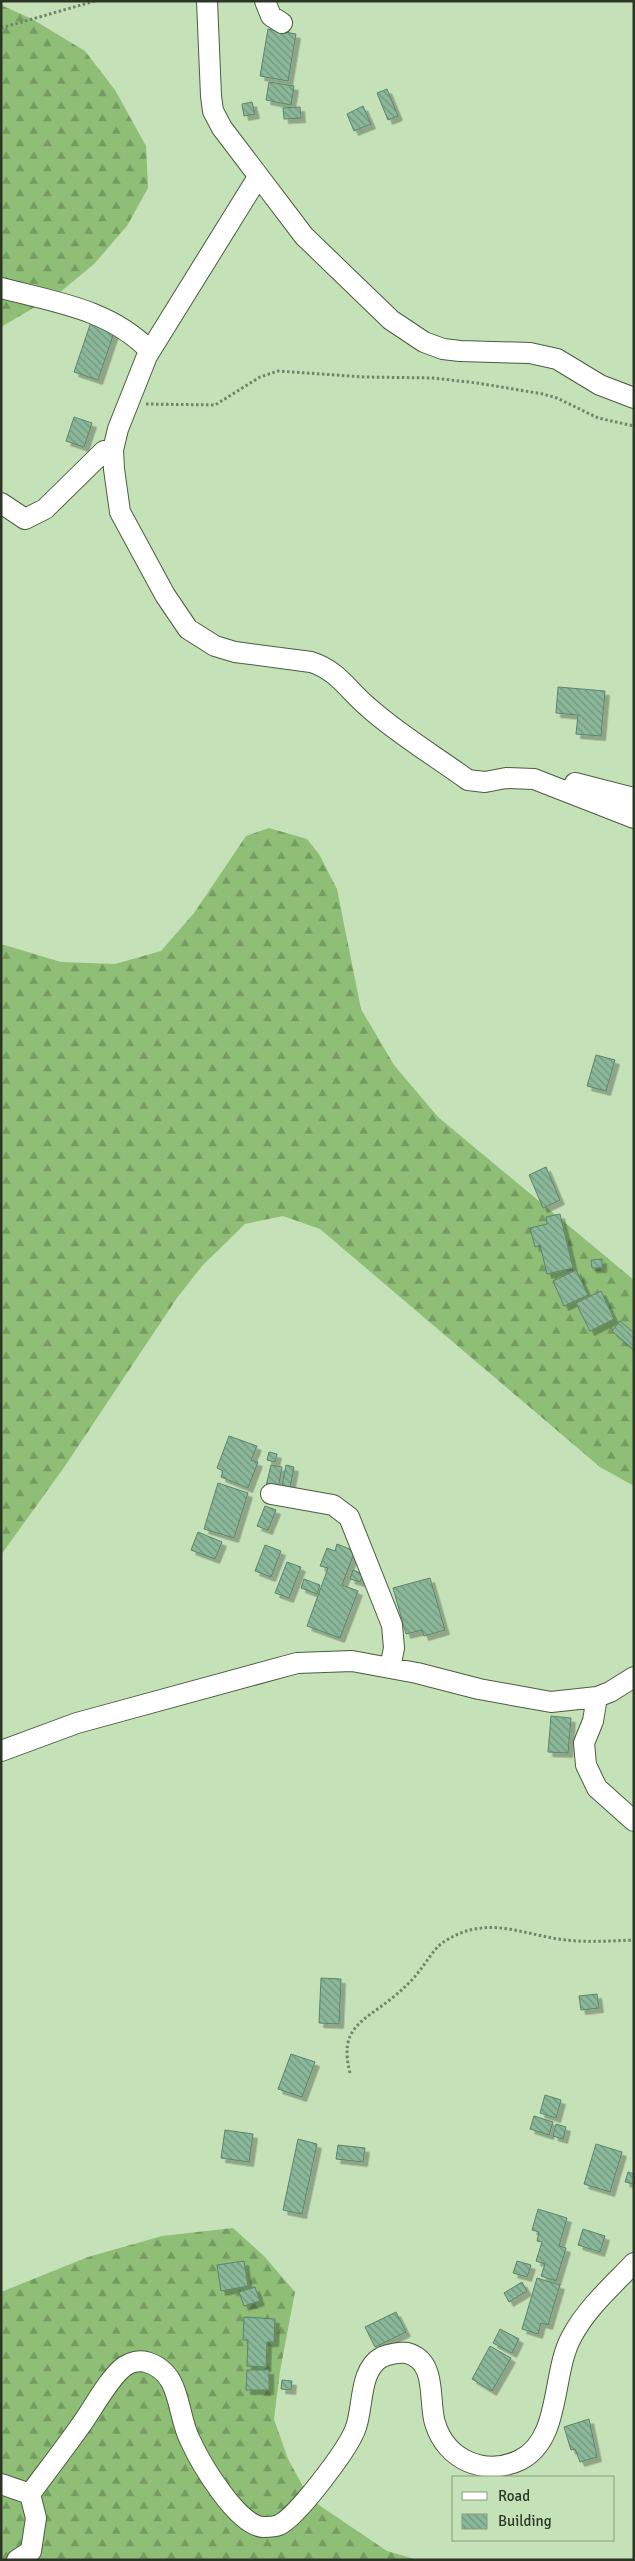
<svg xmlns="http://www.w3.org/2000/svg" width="635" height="2561" font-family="Signika,sans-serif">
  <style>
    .forest { fill: url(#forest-firs) }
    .building { fill: url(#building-back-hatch); stroke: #5b856a; filter: url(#shadow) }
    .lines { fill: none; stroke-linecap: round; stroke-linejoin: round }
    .minor-casing { stroke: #485f3c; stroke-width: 22 }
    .path { stroke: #728469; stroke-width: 3; stroke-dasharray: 2.5 2.5; stroke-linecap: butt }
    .minor { stroke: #fff; stroke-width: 20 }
  </style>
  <defs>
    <pattern id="forest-firs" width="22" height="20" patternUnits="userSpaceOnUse" patternTransform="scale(1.25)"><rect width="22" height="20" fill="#8fbe77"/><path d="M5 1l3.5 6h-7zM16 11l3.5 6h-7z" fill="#759b61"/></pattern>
    <pattern id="building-back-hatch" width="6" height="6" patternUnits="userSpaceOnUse" patternTransform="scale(1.25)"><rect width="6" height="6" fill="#8bb79a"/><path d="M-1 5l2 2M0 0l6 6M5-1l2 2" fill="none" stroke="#72967d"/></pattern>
    <filter id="shadow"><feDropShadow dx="4.5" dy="4.5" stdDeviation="0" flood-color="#0004"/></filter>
  </defs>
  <rect width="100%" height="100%" fill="#c5e1b8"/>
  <!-- forest -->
  <path class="forest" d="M 1,5 L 32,19 L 85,51 L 115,90 L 146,146 L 148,188 L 127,226 L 94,264 L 59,293 L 1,327 Z
    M 269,828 L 307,839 L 319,854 L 337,889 L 361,1009 L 394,1065 L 438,1117 L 634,1280 L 634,1486 L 600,1467 L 320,1229 L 283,1216 L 245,1224 L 202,1266 L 177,1298 L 65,1466 L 1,1555 L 1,944 L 61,962 L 115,964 L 161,951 L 194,913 L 246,836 Z
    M 233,2228 L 264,2256 L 295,2292 L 280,2371 L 274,2419 L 288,2459 L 310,2499 L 387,2551 L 418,2560 L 1,2560 L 1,2292 L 88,2257 L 162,2236 Z"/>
  <!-- building -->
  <path class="building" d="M 268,29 L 296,34 L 288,81 L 260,76 Z
    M 269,82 L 294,86 L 291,105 L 266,100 Z
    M 387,89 L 398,116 L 388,120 L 377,93 Z
    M 252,102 L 255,114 L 244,116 L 242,104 Z
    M 363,106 L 371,124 L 354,131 L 347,114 Z
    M 300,107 L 301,118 L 284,119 L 283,108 Z
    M 91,322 L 115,330 L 98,380 L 74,372 Z
    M 74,417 L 92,423 L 84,447 L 66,441 Z
    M 558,687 L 605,691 L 601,736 L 576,734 L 578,715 L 556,713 Z
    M 596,1055 L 615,1060 L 606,1091 L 587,1086 Z
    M 546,1167 L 560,1200 L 543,1208 L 529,1175 Z
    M 560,1214 L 573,1268 L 547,1274 L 540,1245 L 535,1247 L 530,1228 L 547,1224 L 546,1217 Z
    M 602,1259 L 602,1268 L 592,1268 L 591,1260 Z
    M 576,1270 L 588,1295 L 564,1306 L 553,1281 Z
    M 601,1291 L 614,1319 L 590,1331 L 576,1303 Z
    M 620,1321 L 634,1333 L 634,1350 L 612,1331 Z
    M 229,1436 L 257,1446 L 251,1460 L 258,1462 L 248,1488 L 221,1477 L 223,1471 L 217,1468 Z
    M 269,1452 L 277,1454 L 275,1462 L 267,1460 Z
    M 271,1465 L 282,1467 L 278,1489 L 266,1486 Z
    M 286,1465 L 294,1467 L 290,1488 L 282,1486 Z
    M 218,1483 L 248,1493 L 234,1538 L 204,1529 Z
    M 265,1506 L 276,1510 L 268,1530 L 257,1526 Z
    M 198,1532 L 222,1542 L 215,1559 L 191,1550 Z
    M 337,1544 L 355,1551 L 342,1585 L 358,1591 L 340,1638 L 307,1626 L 328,1568 L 320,1566 L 327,1548 L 335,1551 Z
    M 265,1545 L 281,1551 L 271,1577 L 255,1571 Z
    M 287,1562 L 301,1567 L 289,1598 L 275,1593 Z
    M 353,1570 L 363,1574 L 360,1582 L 350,1579 Z
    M 430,1578 L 445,1630 L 424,1636 L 422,1630 L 406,1634 L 393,1588 Z
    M 304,1579 L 320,1585 L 317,1594 L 301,1588 Z
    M 551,1716 L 571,1718 L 568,1753 L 548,1752 Z
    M 321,1978 L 341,1979 L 339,2024 L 319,2023 Z
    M 597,1994 L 599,2008 L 581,2010 L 579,1996 Z
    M 291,2054 L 315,2062 L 302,2097 L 278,2089 Z
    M 545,2095 L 561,2100 L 556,2118 L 540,2113 Z
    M 534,2116 L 553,2122 L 549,2135 L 530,2129 Z
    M 556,2124 L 566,2127 L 563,2139 L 553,2136 Z
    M 225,2130 L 253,2134 L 249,2162 L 221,2158 Z
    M 298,2139 L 317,2144 L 302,2214 L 283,2210 Z
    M 596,2144 L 622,2152 L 610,2192 L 584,2184 Z
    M 338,2145 L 365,2148 L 363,2162 L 336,2159 Z
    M 628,2172 L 634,2174 L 633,2184 L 625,2182 Z
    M 538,2209 L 567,2218 L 559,2246 L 566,2248 L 556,2281 L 541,2276 L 545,2264 L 536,2261 L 542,2242 L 537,2241 L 539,2232 L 532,2230 Z
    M 583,2229 L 605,2236 L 600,2252 L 578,2245 Z
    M 244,2261 L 248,2286 L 221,2291 L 217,2265 Z
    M 517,2261 L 531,2265 L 527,2277 L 513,2273 Z
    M 537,2278 L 560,2285 L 548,2325 L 541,2323 L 538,2334 L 522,2329 Z
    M 522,2282 L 527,2291 L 509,2302 L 504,2293 Z
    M 255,2287 L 260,2301 L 244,2306 L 239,2292 Z
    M 396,2312 L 406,2332 L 375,2347 L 365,2327 Z
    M 244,2317 L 275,2319 L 274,2342 L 267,2342 L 266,2367 L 247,2366 L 248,2340 L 243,2340 Z
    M 500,2329 L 519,2339 L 512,2353 L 493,2343 Z
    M 490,2346 L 511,2358 L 492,2391 L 472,2379 Z
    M 247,2370 L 269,2370 L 269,2390 L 246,2390 Z
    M 282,2380 L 292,2381 L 291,2390 L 281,2389 Z
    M 589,2419 L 597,2457 L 580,2462 L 575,2449 L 571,2450 L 564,2427 Z"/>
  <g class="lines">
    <defs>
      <path id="minor" d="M 207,1 L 211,96 L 213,111 L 222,128 L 304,236 L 391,320 L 424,342 L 443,349 L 460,351 L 530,353 L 557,359 L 600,385 L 634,398
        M 265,1 L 271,16 L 282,23
        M 258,177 L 147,356 L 118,429 L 113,450 L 114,469 L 120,512 L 165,595 L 188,629 L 215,646 L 235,652 L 311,662 C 337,670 348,690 368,707 C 398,734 435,756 468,780 L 485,782 L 506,778 L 534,779 L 634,818
        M 1,288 C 54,302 110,309 150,351
        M 1,503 L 25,519 L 45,509 L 104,451 L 113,450
        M 575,783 L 634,798
        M 271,1494 L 333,1505 L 349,1517 L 392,1625 L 394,1648 L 390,1668
        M 597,1697 L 593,1721 L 584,1743 L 586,1765 L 597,1788 L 634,1821
        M 1,1751 L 77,1723 L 297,1663 L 352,1661 L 417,1673 L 479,1689 L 551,1702 L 597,1697 L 610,1692 L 634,1677
        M 1,2484 L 30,2494 L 36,2518 L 31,2551 L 17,2560
        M 30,2494 C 47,2471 64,2449 81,2425 C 92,2410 110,2376 125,2366 C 131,2362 140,2360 146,2362 C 182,2372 176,2412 190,2440 C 201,2464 237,2525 263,2527 C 268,2527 274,2527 279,2525 C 297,2517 347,2450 355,2430 C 364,2409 358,2370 382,2357 C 389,2354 400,2352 407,2353 C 438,2361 428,2401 435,2423 C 446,2460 485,2477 520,2460 C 562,2439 551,2373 572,2336 C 587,2308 612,2286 634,2263"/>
    </defs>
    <!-- minor casing -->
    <use href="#minor" class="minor-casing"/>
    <!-- path -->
    <path class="path" d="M 1,28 L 95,1
      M 146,404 L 215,405 L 260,377 L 278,371 L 364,377 L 433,378 L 477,383 L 543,394 L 557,398 L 598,418 L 634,426
      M 350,2073 C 339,2029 360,2023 391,1999 C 402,1990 412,1981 420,1970 C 428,1960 435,1947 445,1941 C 485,1916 516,1932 558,1939 C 583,1943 608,1941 634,1940"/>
    <!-- minor -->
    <use href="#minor" class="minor"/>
  </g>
  <!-- border -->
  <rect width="635" height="2561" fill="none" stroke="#2c3626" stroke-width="5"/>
  <!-- legend -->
  <rect x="452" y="2476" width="162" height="65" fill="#c5e1b8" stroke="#889d7e"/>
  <rect x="462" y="2492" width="25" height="8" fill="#ffffff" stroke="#889d7e"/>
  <text x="498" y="2501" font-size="15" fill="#2c3626">Road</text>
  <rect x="462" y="2514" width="25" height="15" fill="url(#building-back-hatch)" stroke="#889d7e"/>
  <text x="498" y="2526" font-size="15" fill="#2c3626">Building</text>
</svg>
